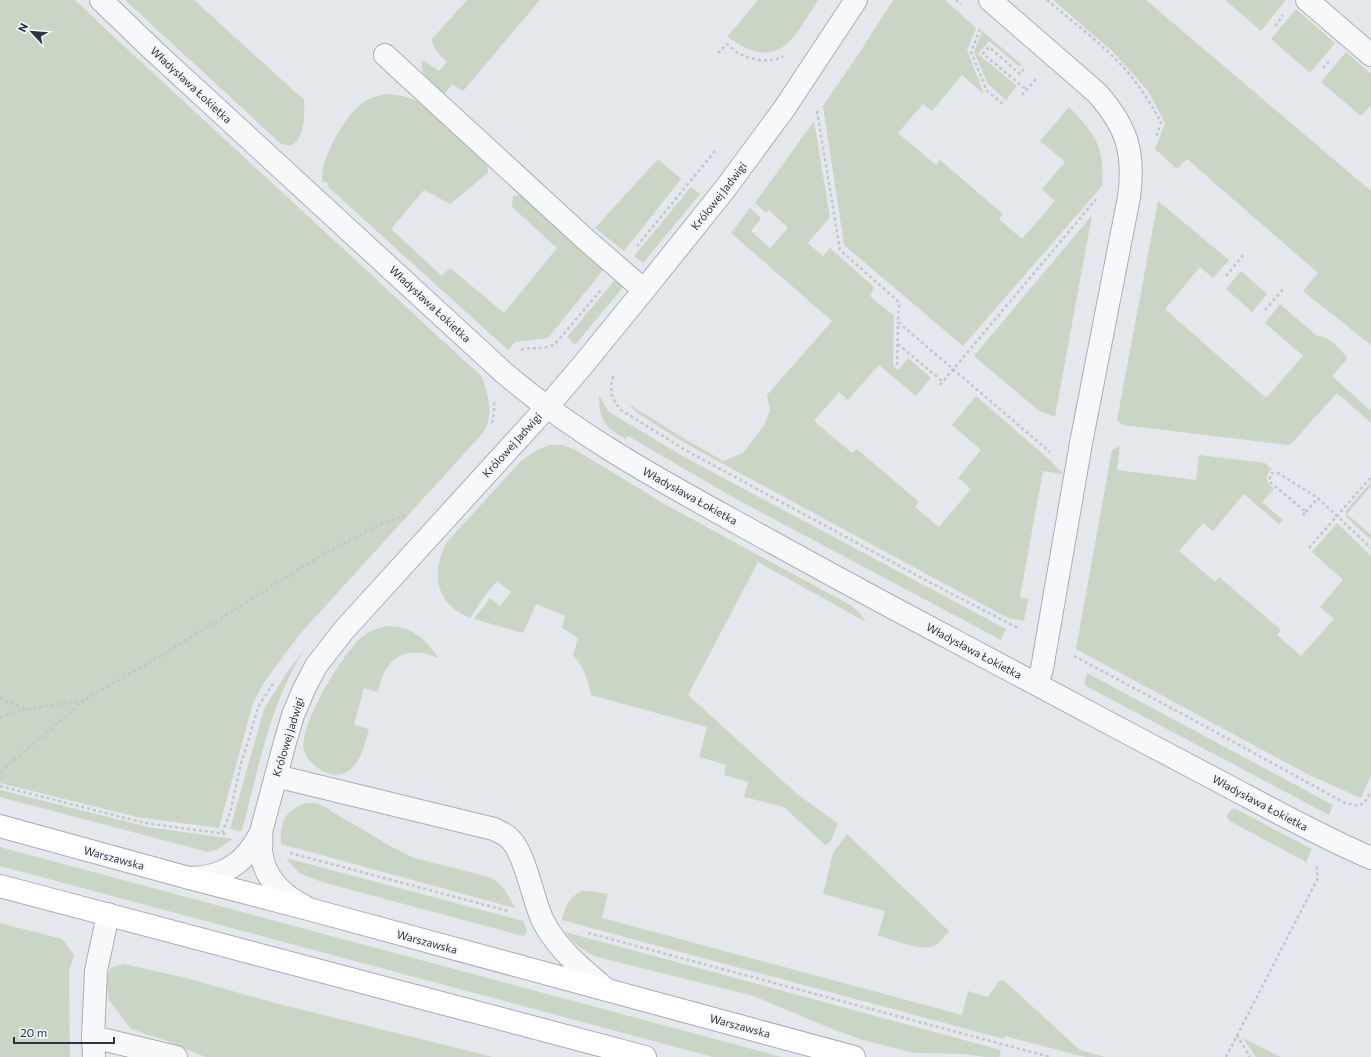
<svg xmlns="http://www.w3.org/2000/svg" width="1371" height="1057" font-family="Commissioner,sans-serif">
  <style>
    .green { fill: #c9d6c5 }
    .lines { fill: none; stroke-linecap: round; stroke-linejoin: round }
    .minor-casing { stroke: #a9aeb7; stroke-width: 24 }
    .major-casing { stroke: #a3abb8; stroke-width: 24 }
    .path { stroke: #c2c5cb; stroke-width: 2.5; stroke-dasharray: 3 3; stroke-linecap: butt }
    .minor { stroke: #f7f8fa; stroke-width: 22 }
    .major { stroke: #fff; stroke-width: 22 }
    .labels { text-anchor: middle; stroke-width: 4; stroke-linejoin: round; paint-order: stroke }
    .street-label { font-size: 11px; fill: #2b3445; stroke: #f4f6f9 }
  </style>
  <rect width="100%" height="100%" fill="#e4e7ec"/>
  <!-- green -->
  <path class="green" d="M 0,0 L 75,0 L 113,36 L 482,377 C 487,391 492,408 488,422 C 487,426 484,430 482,434 L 299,635 L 263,684 L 253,703 L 219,828 L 137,817 L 0,783 Z
    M 125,0 L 194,0 L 304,100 C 305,112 305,139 292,145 C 288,146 283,144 280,143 Z
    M 467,0 L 540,0 L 463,91 L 452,84 L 443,96 C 433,86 420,77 422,61 L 425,61 L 439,71 L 447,62 L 437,52 L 431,40 Z
    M 758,0 L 818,0 C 808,15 794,44 777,50 C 771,53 761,53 755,51 C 745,49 736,42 727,37 Z
    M 893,0 L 945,0 L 976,28 L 967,50 L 984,94 L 962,75 L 932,111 L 923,104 L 898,133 L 936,165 L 940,160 L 1003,214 L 999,219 L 1022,239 L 1055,201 L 1042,189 L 1065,162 L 1040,141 L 1069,107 C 1095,134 1105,146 1102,186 L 963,346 L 844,245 L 823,106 L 858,55 Z
    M 1053,0 L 1146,0 L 1371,191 L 1371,345 L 1303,291 L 1318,273 L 1187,159 L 1177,169 L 1155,149 L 1165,123 L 1148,91 L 1134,75 L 1112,51 Z
    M 1225,0 L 1286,0 L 1261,31 Z
    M 1296,9 L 1335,43 L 1310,73 L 1271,39 Z
    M 982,31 L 1021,64 L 1020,67 L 989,41 L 978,54 L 1017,86 L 1006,100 L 988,84 L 974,52 Z
    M 1346,52 L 1371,74 L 1371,105 L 1361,116 L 1321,82 Z
    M 387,94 L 403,96 L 418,101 L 429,108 L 487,162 L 488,173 L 450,204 L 424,190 L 391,229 L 442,276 L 450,268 L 504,313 L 557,248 L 512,207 L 513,196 L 524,195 L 604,269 L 548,338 L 515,342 L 508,350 L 327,186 L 329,185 L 325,181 L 323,183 C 317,163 345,116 361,104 C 369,98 377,96 387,94 Z
    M 814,121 L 830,217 L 808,243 L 823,256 L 830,248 L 874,287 L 870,296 L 894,316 L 893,366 L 898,370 L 908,358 L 931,378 L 916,396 L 879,365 L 848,400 L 839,392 L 814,421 L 852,453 L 857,449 L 919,502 L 915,507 L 939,527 L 971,489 L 958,478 L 981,450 L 952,425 L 976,396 L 1051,461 L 1063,474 L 1043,471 L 1020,597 L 1028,599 L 1024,621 L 1008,618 L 723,464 L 678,439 L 636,412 L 629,404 L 680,436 L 723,461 L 743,453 L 764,425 L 770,411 L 767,395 L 832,321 L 731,233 L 750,208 L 761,218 L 751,231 L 770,248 L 788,228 L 769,210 L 766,213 L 755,203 Z
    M 658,159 L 681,179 L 624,251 L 595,228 Z
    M 691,187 L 700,194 L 643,263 L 634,256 Z
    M 1158,201 L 1229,260 L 1213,278 L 1200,267 L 1165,309 L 1266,398 L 1303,356 L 1265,323 L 1280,304 L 1317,336 C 1328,335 1340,349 1347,357 L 1346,360 L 1332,376 L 1371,411 L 1371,423 L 1337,393 L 1291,444 L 1288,445 L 1123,425 L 1117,420 Z
    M 1092,215 L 1055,417 L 1038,410 L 974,356 Z
    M 1241,271 L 1267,294 L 1252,312 L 1226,289 Z
    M 616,279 L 624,286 L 575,345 L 567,337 Z
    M 599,395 L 609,412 L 686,458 L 1006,629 L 1001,640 L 736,499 L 628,436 L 626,439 C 605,428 599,419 599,395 Z
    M 550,445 L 562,445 L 574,449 L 668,506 L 852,606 L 859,612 L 866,622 L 758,562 L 688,695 L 796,793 L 838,824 L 830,842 L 825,845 L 784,807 L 744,797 L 748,782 L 724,775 L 726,765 L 699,757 L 707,727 L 591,695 C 588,679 584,667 573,655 L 578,638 L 562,628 L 565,616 L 536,604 L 523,633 L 474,619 L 490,598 L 500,606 L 511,592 L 497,581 L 486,594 L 470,618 C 465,615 458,612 454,609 C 432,590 435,565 447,542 L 520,462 C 530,454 538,449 550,445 Z
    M 1120,446 L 1117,470 L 1196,480 L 1199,455 L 1265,463 L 1272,469 C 1264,476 1266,483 1274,489 L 1262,502 L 1283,520 L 1279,524 L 1244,494 L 1213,531 L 1203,523 L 1179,551 L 1215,582 L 1219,577 L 1281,630 L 1277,635 L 1301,656 L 1334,619 L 1320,607 L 1343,580 L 1312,552 L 1337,523 L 1371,556 L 1371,775 L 1361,798 L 1309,775 L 1076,649 L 1112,450 Z
    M 1371,482 L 1371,486 L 1347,514 L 1371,535 L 1371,540 L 1345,516 L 1347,514 L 1345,512 Z
    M 388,626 C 410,626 427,639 438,658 C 405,644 385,658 378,692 L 364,688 L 354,725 L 369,729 C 365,743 362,758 352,768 C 337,784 309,768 304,750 C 298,726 344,651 363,636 C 371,630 378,628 388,626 Z
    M 305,649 C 270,702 258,770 242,831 L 230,829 L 264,709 L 287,672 Z
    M 1087,673 L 1333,805 L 1329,815 L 1084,685 Z
    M 0,790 L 148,827 L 233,839 L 216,850 L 208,852 L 0,797 Z
    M 306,803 L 314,803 L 321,805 L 392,847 L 414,858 L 489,877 C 504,884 507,894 515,908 L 281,844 C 280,822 284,811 306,803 Z
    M 1233,809 L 1236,809 L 1312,849 L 1306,862 L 1230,821 L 1227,818 C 1228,813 1228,811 1233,809 Z
    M 847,834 L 949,931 C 945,935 941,942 936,945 C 925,953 890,939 878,935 L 885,911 L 823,894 L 833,853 Z
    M 0,847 L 782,1057 L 713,1057 L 0,866 Z
    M 286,858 L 523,921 L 527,931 L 525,935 L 523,936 L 322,882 L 299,873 Z
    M 582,891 L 591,891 L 608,894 L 602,918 L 962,1015 L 968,991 L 988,997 L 999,981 L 1003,980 L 1080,1050 L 1105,1057 L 1085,1057 L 1005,1036 L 1004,1039 L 562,920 C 565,906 569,897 582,891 Z
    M 0,923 L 62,939 L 74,955 L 69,971 L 70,1057 L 0,1057 Z
    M 565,932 L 1001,1050 L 999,1057 L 986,1057 L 964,1054 L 915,1053 L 902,1050 L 863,1040 L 832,1029 L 754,996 L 597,957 C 584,951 573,944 565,932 Z
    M 124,964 L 190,979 L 275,1003 L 493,1057 L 205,1057 L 173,1043 L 131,1029 L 109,1000 L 106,978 L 112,967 Z
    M 1243,1038 L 1281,1057 L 1256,1057 Z"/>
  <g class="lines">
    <defs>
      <path id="minor" d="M 101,0 L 154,51 L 503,372 C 573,432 654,477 734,521 C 808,562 883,603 959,643 C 1048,690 1138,739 1228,786 C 1275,811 1322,837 1371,858
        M 990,0 L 1097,93 C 1127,127 1135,152 1129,197 L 1081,443 L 1044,657 L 1042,669 L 1036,684
        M 1307,0 L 1371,55
        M 385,55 L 584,238 L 644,290
        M 276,776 L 494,829 C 499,832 506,834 510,839 C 525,852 533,901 543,921 C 558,950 582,969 607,990
        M 261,832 C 262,839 261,845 261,851 C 264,878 282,895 304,906
        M 189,878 C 223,878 246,863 261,832 L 285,742 L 293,715 L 304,689 L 316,666 L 344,630 L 547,407 L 582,366 L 644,290 L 725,189 L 784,109 L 856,0
        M 93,1037 L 176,1057
        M 94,1057 L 93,1037 L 96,971 L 108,914"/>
      <path id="major" d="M 0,826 L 189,878 L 312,910 L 854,1057
        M 0,886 L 645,1057"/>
    </defs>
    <!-- minor casing -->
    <use href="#minor" class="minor-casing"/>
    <!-- major casing -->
    <use href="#major" class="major-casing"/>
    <!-- path -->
    <path class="path" d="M 956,0 L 961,5
      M 1047,0 C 1075,24 1107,47 1131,76 C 1143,91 1152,106 1161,122 L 1156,138
      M 1275,26 L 1283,15
      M 980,29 L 971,52 L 987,91 L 1003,104
      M 718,53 L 727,44 C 732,48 737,53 742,55 C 753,60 772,64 783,56
      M 1323,68 L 1331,59
      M 1024,69 L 1020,74 L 989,47 L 983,54 L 1027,90
      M 1022,95 L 1036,79
      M 817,111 L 840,250 L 899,302 L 898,322 L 1050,452
      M 637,246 L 715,151
      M 1226,276 L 1244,254
      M 1265,310 L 1284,288
      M 898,344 L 943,382
      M 521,350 C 533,346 542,351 555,344 L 601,290
      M 897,365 L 898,322
      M 613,376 C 610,392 610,397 621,410 L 687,451 L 931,583 L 1020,629
      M 940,385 L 1098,197
      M 492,423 L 494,413 L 494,402
      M 1306,512 L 1318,498
      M 1303,515 L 1306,512 L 1271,483 L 1269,480 L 1272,473 L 1278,473 L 1318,498 L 1371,548
      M 1309,548 L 1371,477
      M 1074,656 L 1190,718 L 1345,803 L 1359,806 L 1365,802 L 1371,791
      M 0,697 L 7,702 L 28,709 L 85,700 L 167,652 L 325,553 L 383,523 L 408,515
      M 0,717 L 28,709
      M 0,772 L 85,700
      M 0,786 L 145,823 L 226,834
      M 222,833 L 230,813 L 241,764 L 259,705 L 274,682
      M 290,853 L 508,911
      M 588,933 L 1050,1057
      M 1237,1035 L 1250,1057
      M 1226,1057 L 1318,878 L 1316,864"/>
    <!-- minor -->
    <use href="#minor" class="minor"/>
    <!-- major -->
    <use href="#major" class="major"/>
  </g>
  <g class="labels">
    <!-- street labels -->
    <g class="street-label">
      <text transform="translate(191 85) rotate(43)" y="4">Władysława Łokietka</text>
      <text transform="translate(719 196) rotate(-52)" y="4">Królowej Jadwigi</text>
      <text transform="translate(430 304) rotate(43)" y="4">Władysława Łokietka</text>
      <text transform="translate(512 445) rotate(-48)" y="4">Królowej Jadwigi</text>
      <text transform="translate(690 496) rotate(29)" y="4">Władysława Łokietka</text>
      <text transform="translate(974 651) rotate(28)" y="4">Władysława Łokietka</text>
      <text transform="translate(288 737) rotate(-73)" y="4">Królowej Jadwigi</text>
      <text transform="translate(1260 803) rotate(28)" y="4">Władysława Łokietka</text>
      <text transform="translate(114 858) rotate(15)" y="4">Warszawska</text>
      <text transform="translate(427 942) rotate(15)" y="4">Warszawska</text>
      <text transform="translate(740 1026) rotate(15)" y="4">Warszawska</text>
    </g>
  </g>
  <!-- north arrow -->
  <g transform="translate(32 32) rotate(296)" stroke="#f4f6f9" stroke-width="3" paint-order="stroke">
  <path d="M0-3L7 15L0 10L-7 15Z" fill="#2b3445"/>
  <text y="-6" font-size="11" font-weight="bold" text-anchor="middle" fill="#2b3445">N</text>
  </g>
  <!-- scale -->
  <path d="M14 1037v6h100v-6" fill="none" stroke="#2b3445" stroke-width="2"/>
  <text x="20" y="1037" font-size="12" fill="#2b3445" stroke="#f4f6f9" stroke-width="3" paint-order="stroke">20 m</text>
</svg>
